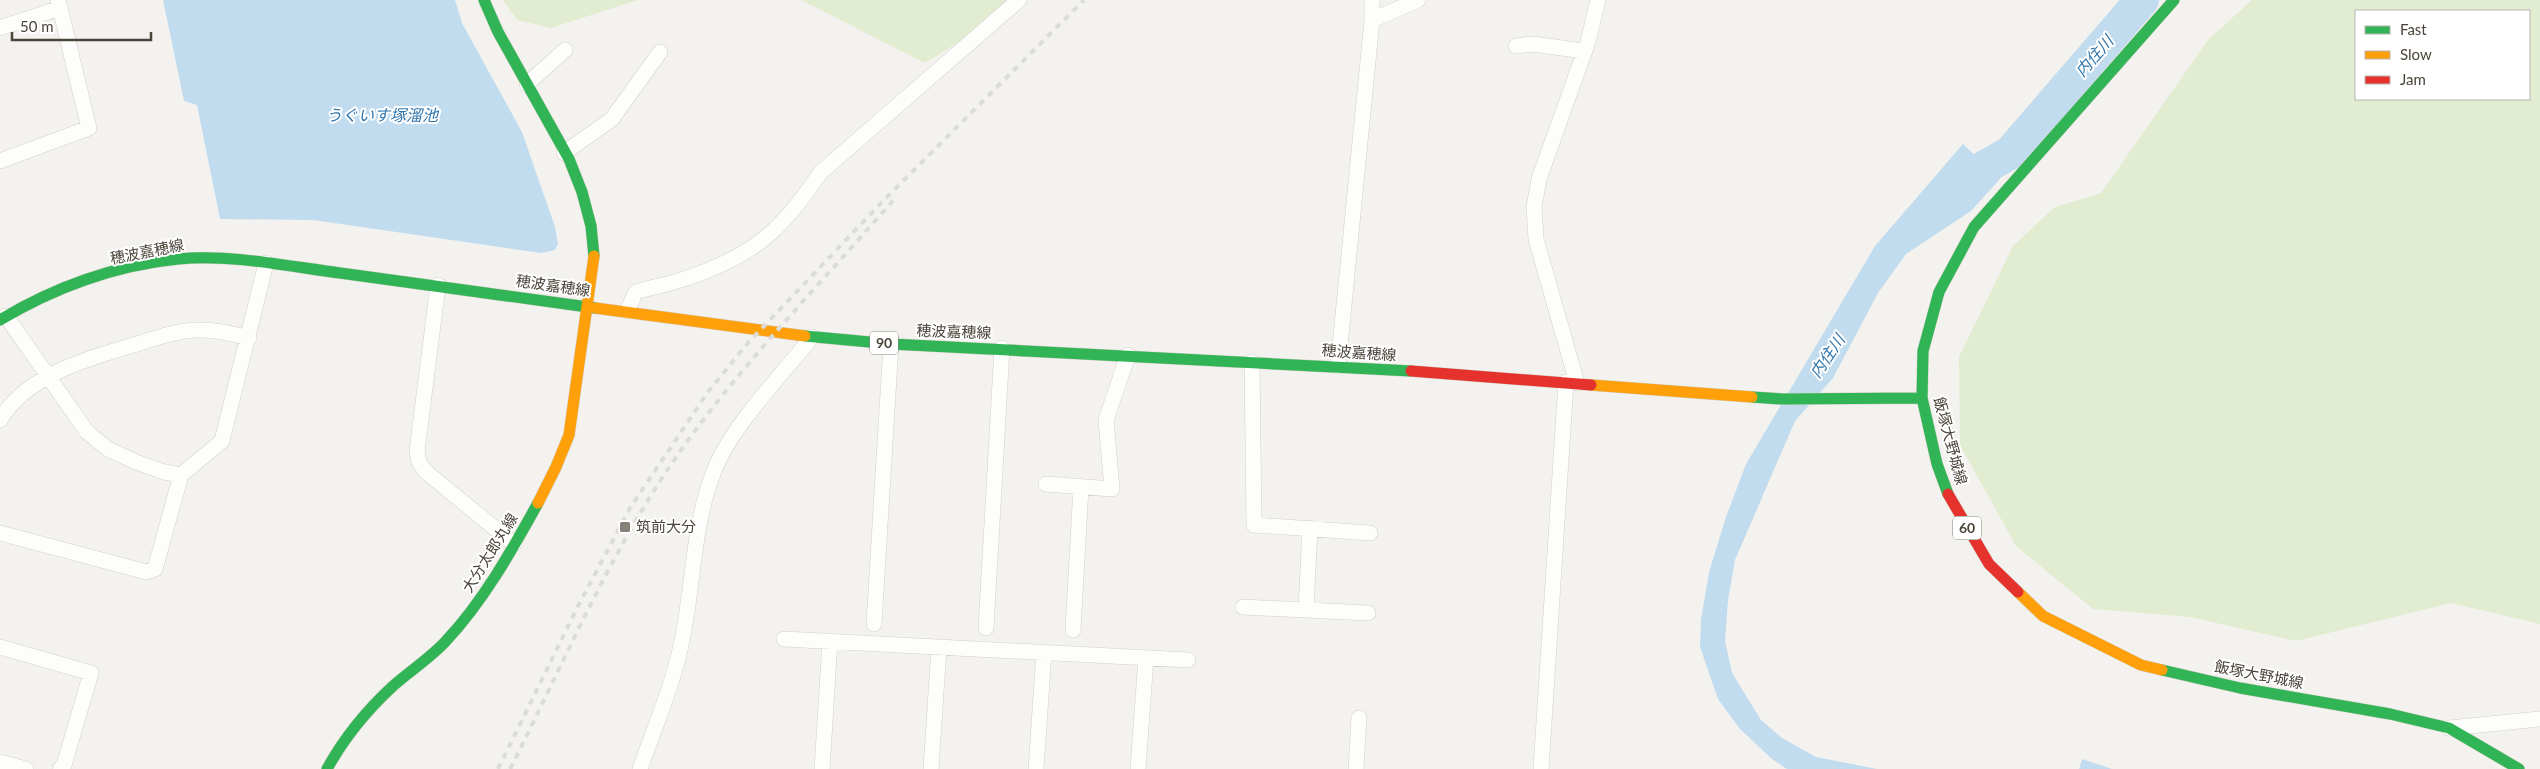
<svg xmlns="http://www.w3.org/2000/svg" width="2540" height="769" font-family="Lato,'Noto Sans JP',sans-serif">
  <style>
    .green { fill: #e1ecd0; fill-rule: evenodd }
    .water { fill: #c1dcef }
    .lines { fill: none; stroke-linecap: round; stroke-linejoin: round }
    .river { stroke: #c1dcef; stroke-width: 34 }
    .street-casing { stroke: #d2d0cc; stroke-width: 16 }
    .fast-casing { stroke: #d2cfc5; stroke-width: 12 }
    .slow-casing { stroke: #d2cfc5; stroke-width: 12 }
    .jam-casing { stroke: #d2cfc5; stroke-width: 12 }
    .street { stroke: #fdfdfc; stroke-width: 15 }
    .fast { stroke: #30b455; stroke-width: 11 }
    .slow { stroke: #ff9f0a; stroke-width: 11 }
    .jam { stroke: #e5322d; stroke-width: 11 }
    .rail { stroke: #dbdbda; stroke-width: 4; stroke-dasharray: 6 6; stroke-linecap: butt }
    .poi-dot { fill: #868179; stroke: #fff; stroke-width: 2 }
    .labels { text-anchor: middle; stroke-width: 4; stroke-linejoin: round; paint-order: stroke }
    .shield { fill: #fff; stroke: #807c75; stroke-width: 1 }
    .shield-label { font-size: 14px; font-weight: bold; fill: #4a443a }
    .street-label { font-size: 15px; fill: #4a443a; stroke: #fff }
    .poi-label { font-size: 15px; fill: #4a443a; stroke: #fff; text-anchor: start }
    .water-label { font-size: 16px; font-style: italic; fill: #3277ad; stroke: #fff }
  </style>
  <rect width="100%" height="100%" fill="#f4f2ee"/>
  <!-- green -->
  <path class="green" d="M 503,0 L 638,0 L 551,28 L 517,20 Z
    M 801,0 L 1007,0 L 962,40 L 925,63 Z
    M 2252,0 L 2540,0 L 2540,624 L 2451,603 L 2296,641 L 2190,617 L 2093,609 L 2016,546 L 1960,445 L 1959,357 L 2013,246 L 2055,207 L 2101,193 L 2208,40 ZM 2356,11 L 2529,11 L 2529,99 L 2356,99 Z"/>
  <!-- water -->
  <path class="water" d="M 163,0 L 455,0 L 462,23 L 522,132 L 555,227 L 558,244 L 555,250 L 541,253 L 313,220 L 220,219 L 197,105 L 184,101 Z
    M 1963,144 L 2000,179 L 1971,211 L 1906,254 L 1878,293 L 1833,378 L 1795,421 L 1735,560 L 1728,600 L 1725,641 L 1732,673 L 1761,720 L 1782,738 L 1816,757 L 1877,769 L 1787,769 L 1772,759 L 1740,729 L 1718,699 L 1700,647 L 1701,620 L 1709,572 L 1726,517 L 1746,464 L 1875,246 Z
    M 2082,759 L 2112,769 L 2079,769 Z"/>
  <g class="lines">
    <!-- river -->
    <path class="river" d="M 1950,193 L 1962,180 L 2010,153 L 2142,0"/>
    <defs>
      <path id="street" d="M 1372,20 L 1372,0
        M 0,28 L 60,8
        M 1516,46 L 1532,44 L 1584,51
        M 527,84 L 565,50
        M 564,153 L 612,119 L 660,52
        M 0,161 L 89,128 L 58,0
        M 438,285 L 417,451 L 419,462 L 426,472 L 514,544
        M 627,311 L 636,292 C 651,287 666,285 681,280 C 712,270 751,253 775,229 C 793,212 807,192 821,172 L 1019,0
        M 6,316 L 87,432 L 108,449 L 136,462 L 164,472 L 181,475
        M 1252,362 L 1254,525 L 1370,533
        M 1338,366 L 1372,20 L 1418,0
        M 1577,383 L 1536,239 L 1534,207 L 1539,179 L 1588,42 L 1598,0
        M 0,420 C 27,374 90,358 137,344 C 156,338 176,331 196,330 C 214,329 231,333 249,338
        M 1046,484 L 1112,489 L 1106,420 L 1128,355
        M 0,533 L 139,570 L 146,572 L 155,569 L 181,475 L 222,441 L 266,263
        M 1243,607 L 1368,613
        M 1306,610 L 1310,528
        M 874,624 L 891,344
        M 986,628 L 1002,348
        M 1073,630 L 1081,487
        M 784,639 L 1188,660
        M 0,647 L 91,673 L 64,765 L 60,769
        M 2449,728 L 2540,719
        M 0,762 L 26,769
        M 640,769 C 653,731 670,693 679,654 C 694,594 691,529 714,471 C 732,425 781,376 812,337
        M 822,769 L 830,641
        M 931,769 L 939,647
        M 1036,769 L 1044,652
        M 1138,769 L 1146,658
        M 1356,769 L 1359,718
        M 1541,769 L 1566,382"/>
      <path id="fast" d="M 484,0 L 498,32 L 569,159 L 582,192 L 591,226 L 594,256
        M 0,320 C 53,288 115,265 178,259 C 231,254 287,266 340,273 C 425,285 510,296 595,308
        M 805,336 L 891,344 L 1411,371
        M 1752,397 L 1782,399 L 1922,398
        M 1948,494 L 1937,464 L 1922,398 L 1923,351 L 1939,292 L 1974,227 L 2174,0
        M 2162,670 L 2240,688 L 2390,714 L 2449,728 L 2519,769
        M 327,769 C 344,738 367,710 393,686 C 410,671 430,658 445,642 C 483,602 512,550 538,503"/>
      <path id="slow" d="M 595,308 L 805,336
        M 1591,385 L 1752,397
        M 538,503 L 556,467 L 569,435 L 594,256
        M 2018,592 L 2043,616 L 2141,665 L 2162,670"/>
      <path id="jam" d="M 1411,371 L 1591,385
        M 1948,494 L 1989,564 L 2018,592"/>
    </defs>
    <!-- street casing -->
    <use href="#street" class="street-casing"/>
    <!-- fast casing -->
    <use href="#fast" class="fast-casing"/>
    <!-- slow casing -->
    <use href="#slow" class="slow-casing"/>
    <!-- jam casing -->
    <use href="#jam" class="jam-casing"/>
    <!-- street -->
    <use href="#street" class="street"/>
    <!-- fast -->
    <use href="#fast" class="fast"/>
    <!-- slow -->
    <use href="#slow" class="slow"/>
    <!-- jam -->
    <use href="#jam" class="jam"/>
    <!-- rail -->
    <path class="rail" d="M 498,769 L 576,610 L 630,508 L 708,392 L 747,344 L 884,200 L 1084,0
      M 510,769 C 566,659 613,544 686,443 C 749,356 826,278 897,196"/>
  </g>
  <!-- markers -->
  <rect class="poi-dot" x="619" y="521" width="12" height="12" rx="2.5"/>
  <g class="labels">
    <!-- shield labels -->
    <g class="shield">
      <rect x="870" y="331.5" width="28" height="23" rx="4"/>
      <rect x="1953" y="516.5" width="28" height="23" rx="4"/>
    </g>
    <g class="shield-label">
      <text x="884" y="348">90</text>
      <text x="1967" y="533">60</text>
    </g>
    <!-- street labels -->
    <g class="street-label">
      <text transform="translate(147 252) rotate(-11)" y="5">穂波嘉穂線</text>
      <text transform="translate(553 286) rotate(8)" y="5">穂波嘉穂線</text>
      <text transform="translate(954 332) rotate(2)" y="5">穂波嘉穂線</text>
      <text transform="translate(1359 353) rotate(4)" y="5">穂波嘉穂線</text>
      <text transform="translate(1950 441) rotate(75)" y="5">飯塚大野城線</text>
      <text transform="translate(490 553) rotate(-58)" y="5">大分太郎丸線</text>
      <text transform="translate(2259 675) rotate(11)" y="5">飯塚大野城線</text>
    </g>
    <!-- poi labels -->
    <g class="poi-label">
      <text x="636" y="532">筑前大分</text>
    </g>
    <!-- water labels -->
    <g class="water-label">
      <text transform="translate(2094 56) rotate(-49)" y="6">内住川</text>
      <text x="382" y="121">うぐいす塚溜池</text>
      <text transform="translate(1827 356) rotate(-56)" y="6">内住川</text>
    </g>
  </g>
  <!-- legend -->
  <rect x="2355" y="10" width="175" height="90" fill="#ffffff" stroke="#b7b4b0"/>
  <rect x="2365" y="26" width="25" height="8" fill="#30b455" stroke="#b7b4b0"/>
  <text x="2400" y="35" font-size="15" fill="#4a443a">Fast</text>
  <rect x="2365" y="51" width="25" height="8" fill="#ff9f0a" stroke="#b7b4b0"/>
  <text x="2400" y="60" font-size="15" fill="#4a443a">Slow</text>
  <rect x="2365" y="76" width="25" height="8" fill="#e5322d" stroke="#b7b4b0"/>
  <text x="2400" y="85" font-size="15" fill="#4a443a">Jam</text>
  <!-- scale -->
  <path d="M12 32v8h139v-8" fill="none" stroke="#4a443a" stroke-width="2.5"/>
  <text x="20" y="32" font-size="15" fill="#4a443a" stroke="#ffffff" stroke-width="4" paint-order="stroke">50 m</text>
</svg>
